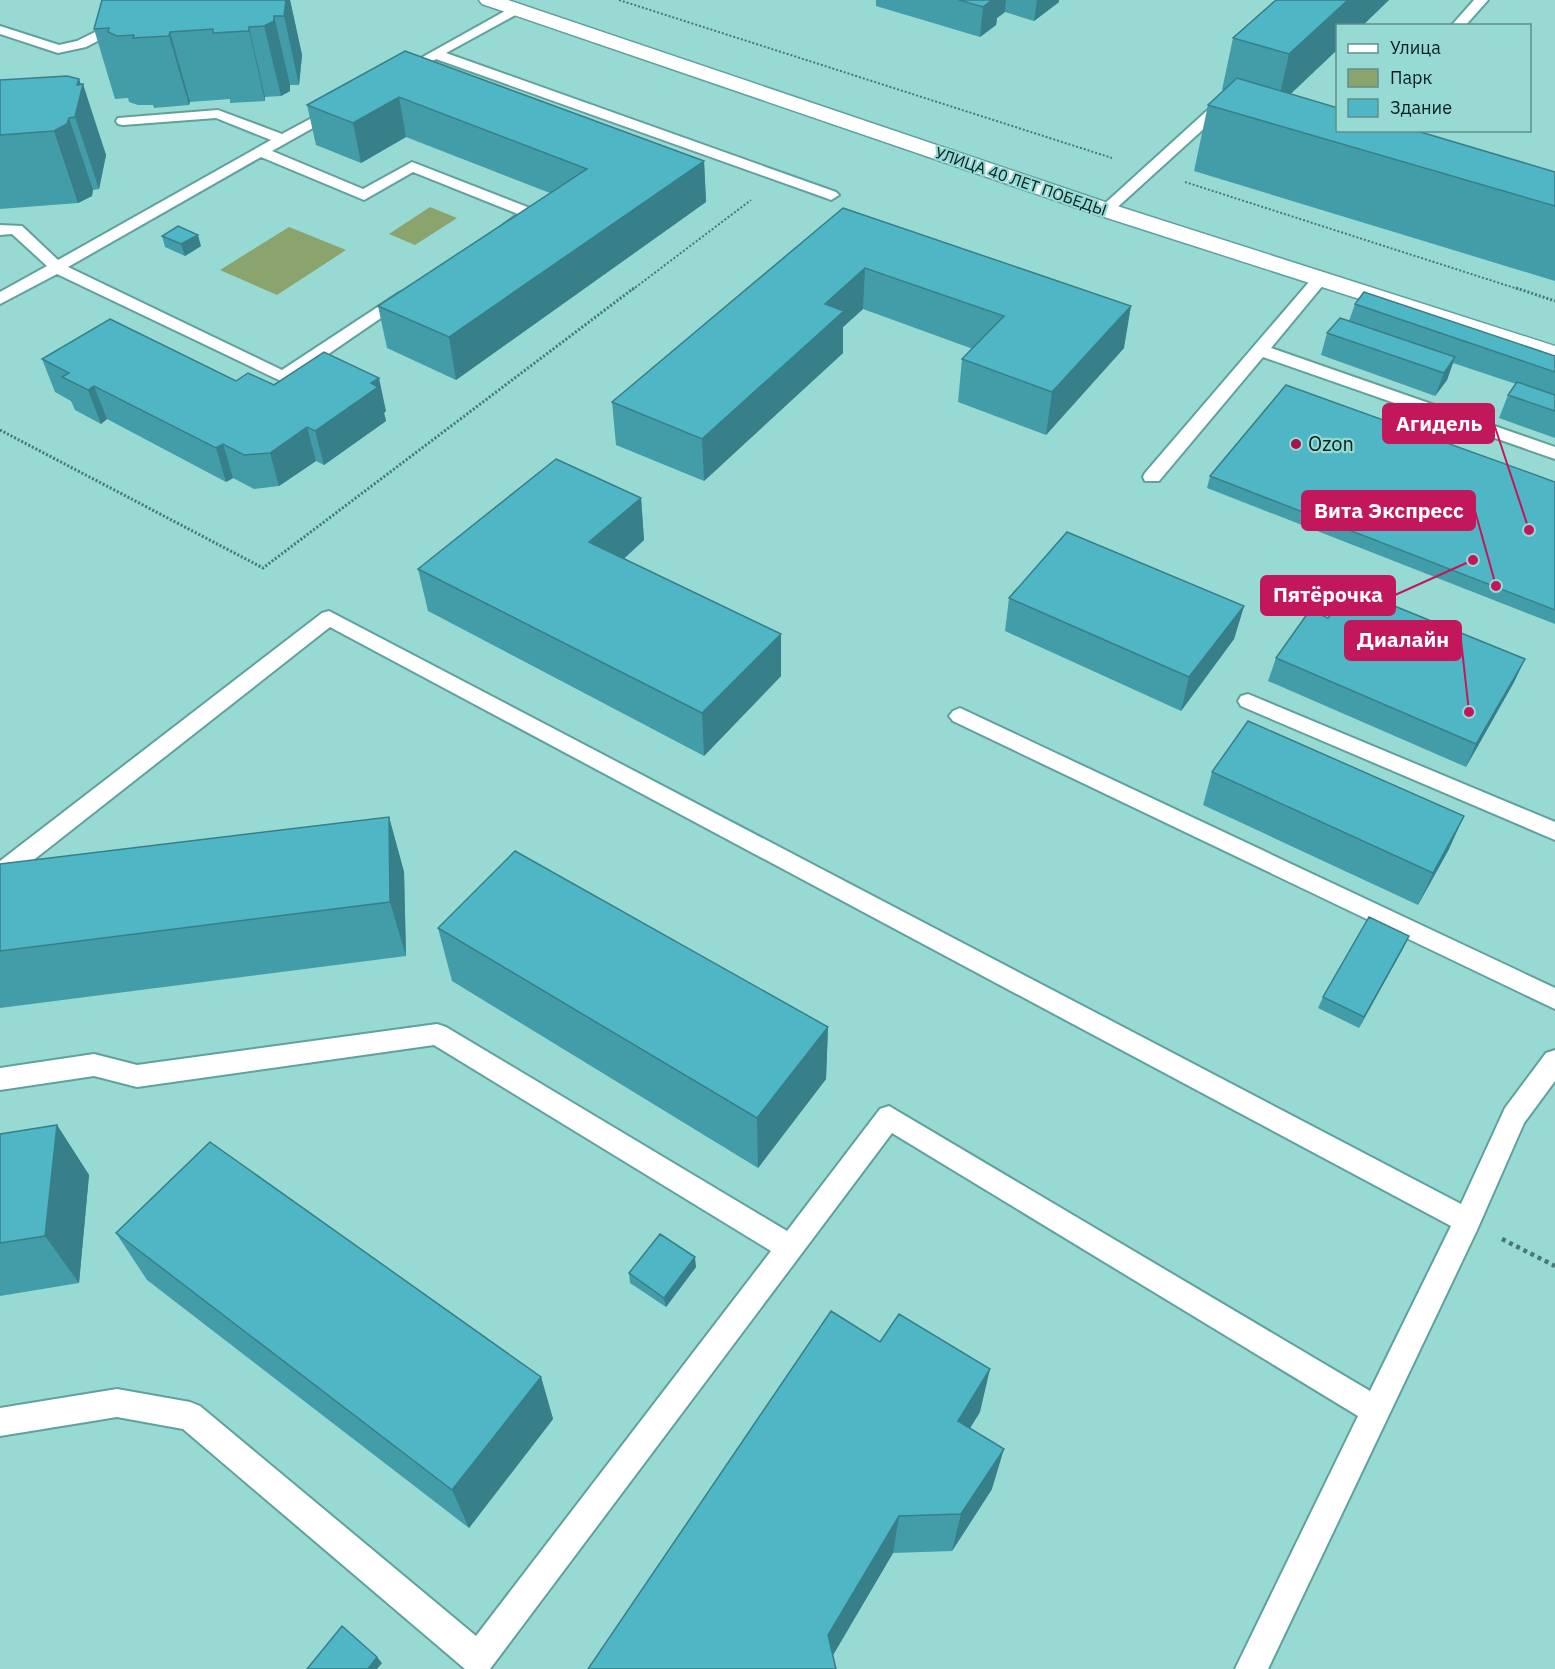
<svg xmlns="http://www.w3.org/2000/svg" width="1555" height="1669" font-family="'IBM Plex Sans',sans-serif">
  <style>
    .green { fill: #8ba36d }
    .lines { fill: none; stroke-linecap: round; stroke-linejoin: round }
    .lane-casing { stroke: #60a19b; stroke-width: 4 }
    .street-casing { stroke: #60a19b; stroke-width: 3 }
    .path-far2 { stroke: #497773; stroke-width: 2; stroke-dasharray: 2 2; stroke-linecap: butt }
    .path-far1 { stroke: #497773; stroke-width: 3; stroke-dasharray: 2 2; stroke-linecap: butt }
    .path { stroke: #497773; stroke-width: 4.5; stroke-dasharray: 4 4; stroke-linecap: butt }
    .lane { fill: #fff; fill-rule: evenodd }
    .street { fill: #fff; fill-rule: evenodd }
    .wall { fill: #439da9 }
    .shaded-wall { fill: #377f89 }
    .building { fill: #4eb6c4; stroke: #377f89; stroke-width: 1.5 }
    .poi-dot { fill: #a81449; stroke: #97dad3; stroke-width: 2 }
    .labels { text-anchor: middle; stroke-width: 4.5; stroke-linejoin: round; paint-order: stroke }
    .far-street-label { font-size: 16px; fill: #05211f; stroke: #97dad3 }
    .poi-label { font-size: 20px; fill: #05211f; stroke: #97dad3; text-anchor: start }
    .leader { fill: none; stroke: #c2185b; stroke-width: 2 }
    .callout-dot { fill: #c2185b; stroke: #97dad3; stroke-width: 2 }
    .callout { fill: #c2185b; stroke: #c2185b; stroke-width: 2 }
    .callout-label { font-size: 21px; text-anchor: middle; font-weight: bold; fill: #fff }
  </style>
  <rect width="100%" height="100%" fill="#97dad3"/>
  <!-- green -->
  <path class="green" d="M 430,207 L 457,218 L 415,245 L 389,234 Z
    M 289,227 L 346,250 L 277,295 L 220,270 Z"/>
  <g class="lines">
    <defs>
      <path id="lane" d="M 160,0 L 177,0 L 86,47 L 58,53 L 0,34 L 0,26 L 59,45 L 77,41 Z
        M 1474,0 L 1488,0 L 1465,26 L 1451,26 Z
        M 516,5 L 523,9 L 521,12 L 446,53 L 836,192 L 839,195 L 831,200 L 826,198 L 436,59 L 406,76 L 401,77 L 394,73 Z
        M 1226,97 L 1231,98 L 1233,101 L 1231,104 L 1111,213 L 1101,213 L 1098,210 L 1101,207 L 1221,98 Z
        M 338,104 L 345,108 L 343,111 L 272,151 L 363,189 L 412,162 L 535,210 L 538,213 L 516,229 L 510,231 L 502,226 L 518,214 L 413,172 L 364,200 L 261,157 L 68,267 L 282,370 L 399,293 L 405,291 L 413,296 L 289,381 L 283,382 L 57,274 L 0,304 L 0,292 L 47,266 L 12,234 L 0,235 L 0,225 L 22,226 L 58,260 L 271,140 L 216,118 L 123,125 L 118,124 L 116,121 L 118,118 L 218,110 L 282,134 Z
        M 1321,273 L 1329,278 L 1271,348 L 1555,447 L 1555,459 L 1263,357 L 1159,481 L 1145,481 L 1143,477 L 1145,473 L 1315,275 Z
        M 329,611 L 1461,1204 L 1505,1108 L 1546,1053 L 1555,1050 L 1555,1081 L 1524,1123 L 1477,1230 L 1268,1669 L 1235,1669 L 1358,1416 L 892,1133 L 490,1669 L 465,1669 L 183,1429 L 117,1417 L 0,1436 L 0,1408 L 117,1389 L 190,1402 L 200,1406 L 476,1636 L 771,1251 L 434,1045 L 137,1087 L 94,1076 L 0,1090 L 0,1068 L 94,1054 L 137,1065 L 437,1024 L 446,1027 L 787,1231 L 880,1109 L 889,1106 L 1370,1391 L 1451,1226 L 330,627 L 8,880 L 0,883 L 0,861 L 322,613 Z
        M 1248,694 L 1555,822 L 1555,840 L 1241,706 L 1238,701 L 1241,696 Z
        M 960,708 L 1555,988 L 1555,1009 L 953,721 L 949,716 L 953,711 Z"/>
      <path id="street" d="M 479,0 L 508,0 L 1114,205 L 1555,346 L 1555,362 L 1098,215 L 482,4 Z"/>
    </defs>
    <!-- lane casing -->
    <use href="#lane" class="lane-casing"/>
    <!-- street casing -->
    <use href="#street" class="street-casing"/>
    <!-- path-far2 -->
    <path class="path-far2" d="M 619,0 L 1112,158
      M 1185,182 L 1521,290
      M 632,290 L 751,200"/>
    <!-- path-far1 -->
    <path class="path-far1" d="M 1516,288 L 1555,301
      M 0,430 L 263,568 L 634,288"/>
    <!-- path -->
    <path class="path" d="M 1502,1239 L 1555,1266"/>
    <!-- lane -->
    <use href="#lane" class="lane"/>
    <!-- street -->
    <use href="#street" class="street"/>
  </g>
  <!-- wall -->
  <path class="wall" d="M 290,0 L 302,55 L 299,85 L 290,85 L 290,91 L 281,96 L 265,97 L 265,101 L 230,103 L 230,99 L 190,102 L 189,105 L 154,108 L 153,105 L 138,105 L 129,102 L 128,98 L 115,99 L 94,29 Z
    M 876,0 L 1059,0 L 1059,2 L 1034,21 L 1005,12 L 997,18 L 996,25 L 980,37 L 876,6 Z
    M 1276,0 L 1389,0 L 1362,26 L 1338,26 L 1338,49 L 1290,94 L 1555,172 L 1555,281 L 1194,171 L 1208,105 L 1224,91 L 1222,90 L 1233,38 Z
    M 405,51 L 704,161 L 706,202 L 456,380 L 387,348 L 378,306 L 550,193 L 406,137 L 361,163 L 316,145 L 307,105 Z
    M 79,79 L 106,155 L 99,189 L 93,190 L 92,196 L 78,203 L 0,209 L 0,80 Z
    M 843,208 L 1124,348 L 1046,435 L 958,402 L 962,359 L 973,349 L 863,309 L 843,327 L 843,353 L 704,481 L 616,445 L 612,402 Z
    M 162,236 L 201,246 L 185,256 L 165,247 Z
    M 1355,304 L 1555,356 L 1555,438 L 1499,418 L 1508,395 L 1516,384 L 1453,363 L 1447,380 L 1435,396 L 1321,355 L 1327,333 L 1349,321 Z
    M 42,359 L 274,385 L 386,411 L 384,413 L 386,421 L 324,465 L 316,461 L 279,486 L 254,489 L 233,478 L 226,482 L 107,419 L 101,424 L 75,410 L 71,401 L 55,392 Z
    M 1210,476 L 1555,482 L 1555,624 L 1207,488 Z
    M 641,498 L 644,540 L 624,559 L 781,676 L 704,756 L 428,611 L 418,569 Z
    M 1009,598 L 1244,606 L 1234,639 L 1181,711 L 1005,631 Z
    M 1328,618 L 1525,659 L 1514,682 L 1466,767 L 1268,681 L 1276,658 Z
    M 1212,772 L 1449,849 L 1418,905 L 1203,805 Z
    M 389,817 L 404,872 L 406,956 L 0,1008 L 0,864 Z
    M 438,928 L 828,1027 L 826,1079 L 758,1168 L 452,981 Z
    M 1409,936 L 1359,1028 L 1318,1008 L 1323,997 Z
    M 57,1125 L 89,1175 L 79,1283 L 0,1296 L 0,1134 Z
    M 116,1233 L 541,1377 L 553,1419 L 469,1528 L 147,1280 Z
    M 696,1267 L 666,1307 L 630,1283 L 629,1273 Z
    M 980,1412 L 970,1428 L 992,1489 L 952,1551 L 893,1553 L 833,1655 L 588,1669 Z"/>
  <!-- shaded-wall -->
  <path class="shaded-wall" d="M 286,0 L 290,0 L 302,55 L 299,85 L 284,16 Z
    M 992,0 L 1006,0 L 1005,12 L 997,18 L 996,25 L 980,37 L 983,7 Z
    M 1037,0 L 1059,0 L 1059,2 L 1034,21 Z
    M 1348,0 L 1389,0 L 1362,26 L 1338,26 L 1338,49 L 1277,107 L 1289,54 Z
    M 274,16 L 290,85 L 290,91 L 281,96 L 264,26 Z
    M 249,27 L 265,97 L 265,101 L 249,31 Z
    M 170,32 L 190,102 L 189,105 L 169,36 Z
    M 79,79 L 82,89 L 83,84 L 106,155 L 99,189 L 75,117 L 77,85 Z
    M 399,97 L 406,137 L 361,163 L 353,123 Z
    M 69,118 L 93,190 L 92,196 L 78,203 L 54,131 Z
    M 704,161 L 706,202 L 456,380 L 449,337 Z
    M 198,235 L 201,246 L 185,256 L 181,244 Z
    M 865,268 L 863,309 L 843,327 L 843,353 L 704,481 L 702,439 L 825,304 Z
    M 1131,306 L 1124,348 L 1046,435 L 1052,392 Z
    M 1455,357 L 1447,380 L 1435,396 L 1444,373 Z
    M 379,378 L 386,411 L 384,413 L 386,421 L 324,465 L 315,431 L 371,383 Z
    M 94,386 L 107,419 L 101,424 L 88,390 Z
    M 307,427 L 316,461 L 279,486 L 270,453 Z
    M 223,444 L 233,478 L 226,482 L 216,448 Z
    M 641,498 L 644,540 L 594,585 L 589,542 Z
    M 1244,606 L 1234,639 L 1181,711 L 1189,677 Z
    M 781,634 L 781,676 L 704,756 L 702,713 Z
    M 1525,659 L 1514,682 L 1466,767 L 1476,744 Z
    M 1464,816 L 1449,849 L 1418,905 L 1433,873 Z
    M 389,817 L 404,872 L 406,956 L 390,902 Z
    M 1409,936 L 1404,947 L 1359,1028 L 1364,1017 Z
    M 828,1027 L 826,1079 L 758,1168 L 757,1118 Z
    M 57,1125 L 89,1175 L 79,1283 L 45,1236 Z
    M 695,1257 L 696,1267 L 666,1307 L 664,1298 Z
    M 990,1369 L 980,1412 L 949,1462 L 958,1421 Z
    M 541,1377 L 553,1419 L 469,1528 L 452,1490 Z
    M 1004,1449 L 992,1489 L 952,1551 L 961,1514 Z
    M 899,1516 L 893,1553 L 826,1667 L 828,1635 Z
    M 377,1657 L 382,1663 L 377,1669 L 368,1669 Z"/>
  <!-- building -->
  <path class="building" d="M 102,0 L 286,0 L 284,16 L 274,16 L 274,21 L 264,26 L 249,27 L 249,31 L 213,33 L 213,29 L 170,32 L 169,36 L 133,38 L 134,35 L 117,36 L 108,32 L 109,28 L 94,29 Z
    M 959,0 L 992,0 L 983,7 Z
    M 1276,0 L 1348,0 L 1289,54 L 1233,38 Z
    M 405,51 L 704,161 L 449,337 L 378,306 L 587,169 L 399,97 L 353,123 L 307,105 Z
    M 67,76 L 79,79 L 77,85 L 83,84 L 75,117 L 69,118 L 67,124 L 54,131 L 0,135 L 0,80 Z
    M 1237,78 L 1338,108 L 1338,130 L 1414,130 L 1555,172 L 1555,206 L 1208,105 Z
    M 843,208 L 1131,306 L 1052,392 L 962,359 L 1004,316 L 865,268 L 825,304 L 844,311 L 702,439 L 612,402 Z
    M 178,226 L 198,235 L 181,244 L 162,236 Z
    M 1364,292 L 1555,356 L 1555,372 L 1355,304 Z
    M 1340,318 L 1455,357 L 1444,373 L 1327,333 Z
    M 110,319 L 236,381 L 248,373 L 274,385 L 324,352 L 379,378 L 371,383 L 378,387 L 315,431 L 307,427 L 270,453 L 244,455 L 223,444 L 216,448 L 94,386 L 88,390 L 62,377 L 69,373 L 42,359 Z
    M 1517,382 L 1555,395 L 1555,411 L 1508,395 Z
    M 1286,385 L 1555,482 L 1555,610 L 1210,476 Z
    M 556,459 L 641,498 L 589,542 L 781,634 L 702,713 L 418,569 Z
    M 1067,532 L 1244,606 L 1189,677 L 1009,598 Z
    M 1350,588 L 1525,659 L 1476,744 L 1276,658 L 1310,610 L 1328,618 Z
    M 1248,721 L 1464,816 L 1433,873 L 1212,772 Z
    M 389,817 L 390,902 L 0,951 L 0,864 Z
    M 515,851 L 828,1027 L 757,1118 L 438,928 Z
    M 1369,917 L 1409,936 L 1364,1017 L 1323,997 Z
    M 57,1125 L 45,1236 L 0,1243 L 0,1134 Z
    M 210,1142 L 541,1377 L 452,1490 L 116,1233 Z
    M 660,1234 L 695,1257 L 664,1298 L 629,1273 Z
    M 831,1311 L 880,1342 L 899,1314 L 990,1369 L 958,1421 L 1004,1449 L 961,1514 L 899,1516 L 828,1635 L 836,1669 L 588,1669 Z
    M 342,1626 L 377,1657 L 368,1669 L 307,1669 Z"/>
  <!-- markers -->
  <circle class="poi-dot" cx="1296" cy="444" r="6"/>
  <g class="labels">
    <!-- far-street labels -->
    <g class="far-street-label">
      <text transform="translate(1021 181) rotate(19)" y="6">УЛИЦА 40 ЛЕТ ПОБЕДЫ</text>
    </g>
    <!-- poi labels -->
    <g class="poi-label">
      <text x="1308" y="451">Ozon</text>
    </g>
  </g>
  <!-- callouts -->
  <path class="leader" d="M1529 530L1494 424M1496 586L1475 511M1473 560L1395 595M1469 712L1461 640"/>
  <g class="callout-dot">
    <circle cx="1529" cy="530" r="6"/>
    <circle cx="1496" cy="586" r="6"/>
    <circle cx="1473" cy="560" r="6"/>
    <circle cx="1469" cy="712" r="6"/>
  </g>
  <g class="callout">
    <rect x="1383" y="404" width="111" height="39" rx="6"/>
    <rect x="1302" y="491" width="173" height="39" rx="6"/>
    <rect x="1261" y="576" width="134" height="39" rx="6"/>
    <rect x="1345" y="621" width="116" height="39" rx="6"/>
  </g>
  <g class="callout-label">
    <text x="1439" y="431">Агидель</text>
    <text x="1389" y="518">Вита Экспресс</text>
    <text x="1328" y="602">Пятёрочка</text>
    <text x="1403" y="647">Диалайн</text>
  </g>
  <!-- legend -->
  <rect x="1336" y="24" width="195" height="108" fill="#97dad3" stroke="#5d908b" stroke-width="1.5"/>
  <rect x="1348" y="44" width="30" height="9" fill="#ffffff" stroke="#5d908b" stroke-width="1.5"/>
  <text x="1390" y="54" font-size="18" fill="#05211f">Улица</text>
  <rect x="1348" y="69" width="30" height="18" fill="#8ba36d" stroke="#5d908b" stroke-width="1.5"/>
  <text x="1390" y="84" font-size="18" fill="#05211f">Парк</text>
  <rect x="1348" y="99" width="30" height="18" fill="#4eb6c4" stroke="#5d908b" stroke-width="1.5"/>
  <text x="1390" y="114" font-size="18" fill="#05211f">Здание</text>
</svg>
